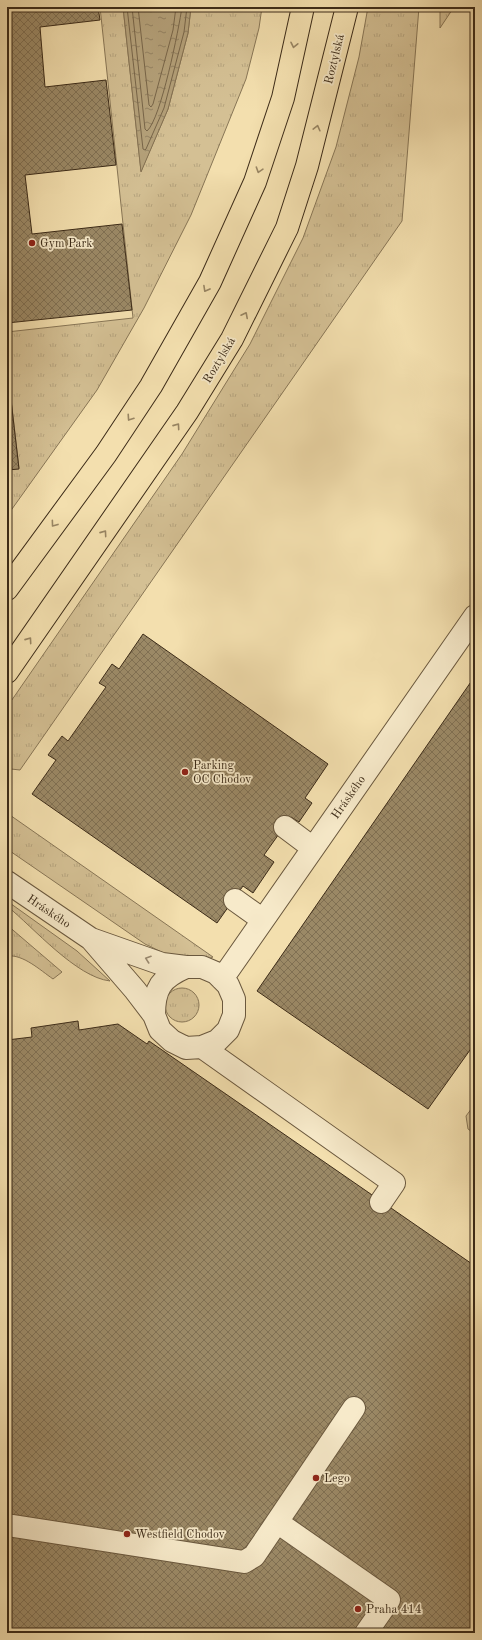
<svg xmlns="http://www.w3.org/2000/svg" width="482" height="1640" font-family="'Old Standard TT',serif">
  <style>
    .grass { fill: url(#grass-tufts); stroke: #887656 }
    .water { fill: url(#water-ripples); stroke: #857253 }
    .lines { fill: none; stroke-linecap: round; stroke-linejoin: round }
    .shore { stroke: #78664a; stroke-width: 1 }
    .building { fill: url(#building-cross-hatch); stroke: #3c2b18 }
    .minor-casing { stroke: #6a583e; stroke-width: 24 }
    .major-casing { stroke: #3c2b18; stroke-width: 24 }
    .minor { stroke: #f7eaca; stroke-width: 22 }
    .major { stroke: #f3dfae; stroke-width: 22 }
    .oneway { stroke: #988563 }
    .oneway2 { stroke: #9a8a71 }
    .poi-dot { fill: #8f2418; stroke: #f7eaca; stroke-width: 1.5 }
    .labels { text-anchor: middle; stroke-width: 3.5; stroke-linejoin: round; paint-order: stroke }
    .street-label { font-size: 12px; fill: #3c2b18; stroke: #f7eaca }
    .poi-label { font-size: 12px; fill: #3c2b18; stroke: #f7eaca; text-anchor: start }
  </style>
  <defs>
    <pattern id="grass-tufts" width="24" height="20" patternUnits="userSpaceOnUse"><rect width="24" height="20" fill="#d4c094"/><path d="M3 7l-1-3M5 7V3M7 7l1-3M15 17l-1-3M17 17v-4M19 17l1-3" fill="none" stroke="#b7a57f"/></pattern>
    <pattern id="water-ripples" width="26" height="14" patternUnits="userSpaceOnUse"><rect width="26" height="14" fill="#b5a27b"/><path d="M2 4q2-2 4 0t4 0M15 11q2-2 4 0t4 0" fill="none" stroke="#948464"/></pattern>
    <pattern id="building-cross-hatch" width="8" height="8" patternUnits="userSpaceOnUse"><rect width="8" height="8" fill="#9b8966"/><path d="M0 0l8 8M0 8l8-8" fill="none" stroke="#807053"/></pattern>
  </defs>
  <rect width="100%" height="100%" fill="#f3dfae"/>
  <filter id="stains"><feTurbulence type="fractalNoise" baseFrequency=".005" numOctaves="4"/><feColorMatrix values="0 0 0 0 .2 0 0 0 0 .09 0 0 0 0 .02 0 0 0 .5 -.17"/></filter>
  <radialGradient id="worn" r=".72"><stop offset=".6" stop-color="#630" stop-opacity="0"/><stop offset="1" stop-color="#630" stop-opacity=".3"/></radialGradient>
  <!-- grass -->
  <path class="grass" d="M 100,7 L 123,7 L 141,171 L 168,109 L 188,33 L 191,7 L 262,7 L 259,28 L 246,79 L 191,215 L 144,308 L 97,390 L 7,516 L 7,470 L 19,468 L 7,364 L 7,332 L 133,318 Z
    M 368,7 L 419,7 L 402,221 L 20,770 L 11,769 L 7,766 L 7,707 L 182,454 L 250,344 L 303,238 L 336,147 L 359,57 Z
    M 440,7 L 454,7 L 440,28 Z
    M 7,813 L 213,957 L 206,960 L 170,956 L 145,944 L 7,849 Z
    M 7,901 L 77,951 L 110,981 C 76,977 34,928 7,906 Z
    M 7,925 L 62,972 L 53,979 C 40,970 23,954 7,956 Z
    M165 1005a17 17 0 1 1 34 0a17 17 0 1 1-34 0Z
    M 475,1104 L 475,1134 L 468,1129 L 466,1116 Z"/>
  <!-- water -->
  <path class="water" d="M 123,7 L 191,7 L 188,33 L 168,109 L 141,172 Z"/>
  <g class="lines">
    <!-- shore -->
    <path class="shore" d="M 127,7 L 143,149 L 145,150 L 146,149 L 164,108 L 184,32 L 187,7
      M 132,7 L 145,129 L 147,131 C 161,119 179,28 182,7
      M 138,7 L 149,105 L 151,107 L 153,104 L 173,30 L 176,7"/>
  </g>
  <!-- building -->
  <path class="building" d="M 7,7 L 98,7 L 100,20 L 40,27 L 45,87 L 106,80 L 116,165 L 25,175 L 32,234 L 122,224 L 132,310 L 7,323 Z
    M 7,383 L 9,383 L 19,469 L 7,470 Z
    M 143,634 L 328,764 L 305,798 L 312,803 L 299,822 L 291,817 L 264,855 L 274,862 L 253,893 L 243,886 L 217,923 L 32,794 L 56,760 L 48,755 L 62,736 L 68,741 L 106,687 L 99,683 L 112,664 L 119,669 Z
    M 475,676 L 475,1043 L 428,1109 L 257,991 Z
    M 78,1021 L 79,1030 L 118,1024 L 147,1044 L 149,1041 L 475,1266 L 475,1633 L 7,1633 L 7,1040 L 32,1037 L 31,1028 Z"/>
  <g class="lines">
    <defs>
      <path id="minor" d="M 285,827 L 313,848
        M 7,882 L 91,939 L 135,990 L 154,1015 L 160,1030 L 172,1041 L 186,1048 L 202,1047 L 217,1041 L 228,1030 L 234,1015 L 234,999 L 228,985 L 216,973 L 202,967 L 186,967 L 162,964 L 91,939
        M 235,900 L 263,920
        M 222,979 L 475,616
        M 154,1015 C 154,988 161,978 186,967
        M 202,1047 L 394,1183 L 381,1202
        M 277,1522 L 354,1408
        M 7,1525 L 244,1562 L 254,1556 L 277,1522 L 389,1600 L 366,1633"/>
      <path id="major" d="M 7,589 L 106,454 L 151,386 L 210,282 L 255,182 L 283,98 L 303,7
        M 7,672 L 187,412 L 232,339 L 287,228 L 307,166 L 347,7"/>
    </defs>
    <!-- minor casing -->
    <use href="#minor" class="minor-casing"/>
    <!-- major casing -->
    <use href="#major" class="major-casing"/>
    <!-- minor -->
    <use href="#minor" class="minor"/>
    <!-- major -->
    <use href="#major" class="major"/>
  </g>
  <!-- one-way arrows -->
  <defs><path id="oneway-chevron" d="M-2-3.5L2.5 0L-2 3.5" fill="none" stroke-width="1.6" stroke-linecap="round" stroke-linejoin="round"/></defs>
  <g class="oneway">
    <use href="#oneway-chevron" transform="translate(294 45) rotate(102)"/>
    <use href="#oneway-chevron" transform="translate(317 128) rotate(-76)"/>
    <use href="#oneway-chevron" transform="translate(259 170) rotate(108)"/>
    <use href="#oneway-chevron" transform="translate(206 289) rotate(119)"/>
    <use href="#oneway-chevron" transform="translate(245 315) rotate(-63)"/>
    <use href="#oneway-chevron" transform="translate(130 418) rotate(124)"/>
    <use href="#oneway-chevron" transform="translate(177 426) rotate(-55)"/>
    <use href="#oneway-chevron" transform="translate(54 524) rotate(126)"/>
    <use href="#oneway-chevron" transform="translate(104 533) rotate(-55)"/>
    <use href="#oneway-chevron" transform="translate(29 640) rotate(-55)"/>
  </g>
  <use class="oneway2" href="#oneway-chevron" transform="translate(148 959) rotate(-161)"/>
  <!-- markers -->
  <g class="poi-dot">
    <circle cx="32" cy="243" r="4"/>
    <circle cx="185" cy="772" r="4"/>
    <circle cx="316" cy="1478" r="4"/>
    <circle cx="127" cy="1534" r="4"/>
    <circle cx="358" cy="1609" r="4"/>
  </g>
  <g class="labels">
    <!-- street labels -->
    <g class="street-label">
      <text transform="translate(334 59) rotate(-76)" y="4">Roztylská</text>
      <text transform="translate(219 360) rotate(-59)" y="4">Roztylská</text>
      <text transform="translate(348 797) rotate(-55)" y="4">Hráského</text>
      <text transform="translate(49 911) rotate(34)" y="4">Hráského</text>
    </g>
    <!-- poi labels -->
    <g class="poi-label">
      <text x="40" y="247">Gym Park</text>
      <text x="193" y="769">Parking<tspan x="193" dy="14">OC Chodov</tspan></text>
      <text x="324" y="1482">Lego</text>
      <text x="135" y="1538">Westfield Chodov</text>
      <text x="366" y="1613">Praha 414</text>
    </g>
  </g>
  <!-- margin -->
  <rect width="482" height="1640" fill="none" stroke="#f3dfae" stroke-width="24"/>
  <rect x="8" y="8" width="466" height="1624" fill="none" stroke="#3c2b18" stroke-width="2"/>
  <rect x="12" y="12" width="458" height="1616" fill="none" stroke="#3c2b18"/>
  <rect width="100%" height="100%" filter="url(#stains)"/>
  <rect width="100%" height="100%" fill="url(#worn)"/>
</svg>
